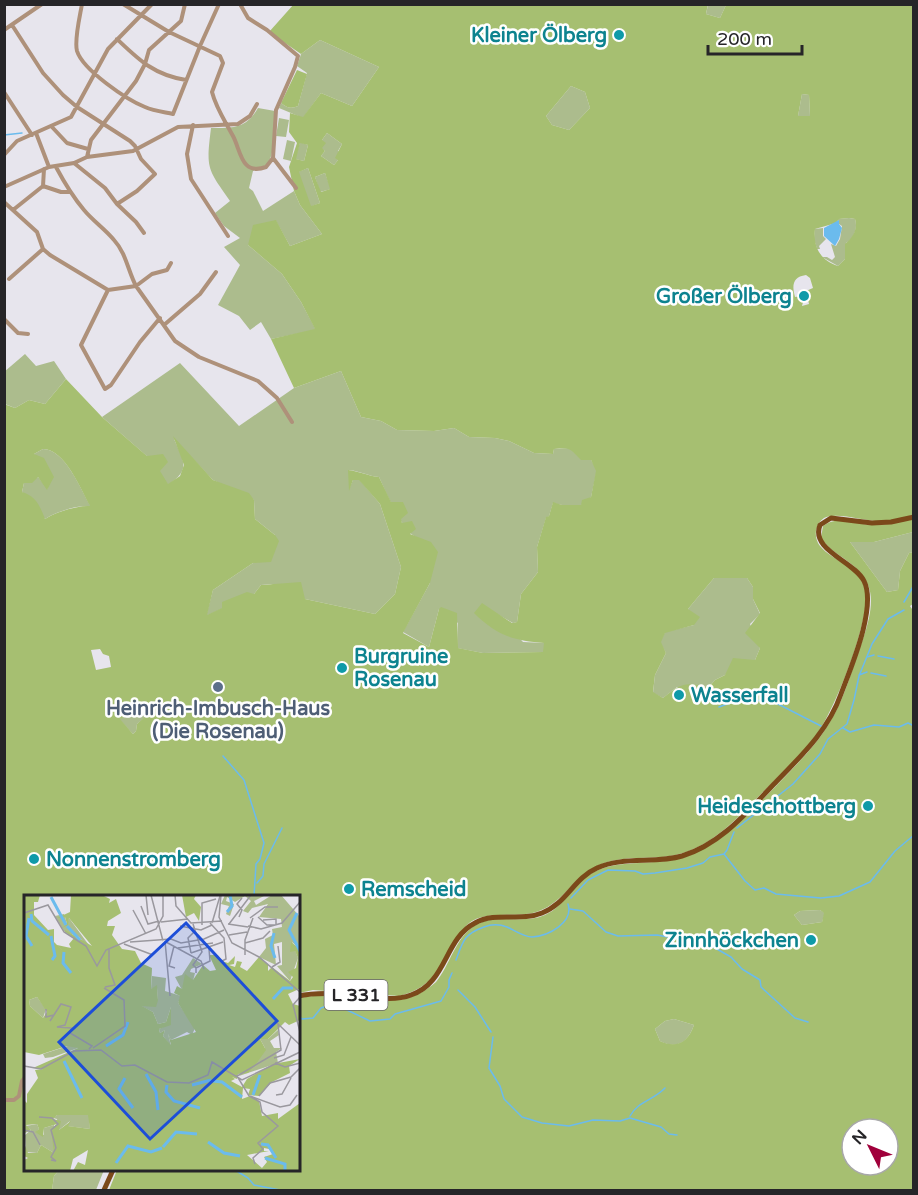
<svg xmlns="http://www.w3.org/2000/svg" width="918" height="1195" font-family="'Varela Round',sans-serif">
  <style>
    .green { fill: #acbc8d }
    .forest { fill: #a6bf71; fill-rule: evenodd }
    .water { fill: #6bbbed }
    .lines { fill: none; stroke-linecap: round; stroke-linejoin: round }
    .stream { stroke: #6bbbed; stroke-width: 1.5 }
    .minor { stroke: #ae917a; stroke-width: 4 }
    .major { stroke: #7b491a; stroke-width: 5 }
    .culture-dot { fill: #0f9aa8; stroke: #fff; stroke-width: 2 }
    .service-dot { fill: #5c6f8a; stroke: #fff; stroke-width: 2 }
    .labels { text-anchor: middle; stroke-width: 5; stroke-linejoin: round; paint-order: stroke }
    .shield { fill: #fff; stroke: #676668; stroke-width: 1.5 }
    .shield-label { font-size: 18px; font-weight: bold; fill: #262528 }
    .culture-label { font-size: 20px; font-weight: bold; fill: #0d838f; stroke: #fff; text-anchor: end }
    .service-label { font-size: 20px; font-weight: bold; fill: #4e5e75; stroke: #fff }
    .inset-river { fill: none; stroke: #6bbbed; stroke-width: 3 }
    .inset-road { fill: none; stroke: #9a989e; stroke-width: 1.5 }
    .view { fill: #1d4ed8; fill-opacity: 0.15; stroke: #1d4ed8; stroke-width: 3 }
    .inset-edge { fill: none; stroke: #262528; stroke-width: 3 }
  </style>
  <rect width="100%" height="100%" fill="#e7e5ed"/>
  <!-- green -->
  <path class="green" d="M 708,5 L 726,5 L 720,18 L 706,14 Z
    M 320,40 L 379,67 L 352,106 L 321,93 L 303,118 L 279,108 L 281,103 C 287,108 291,109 298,106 L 307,73 L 297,66 L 301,54 Z
    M 571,86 L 585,92 L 590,108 L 569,130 L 552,125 L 546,116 Z
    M 802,94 L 809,95 L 810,116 L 798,116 Z
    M 258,108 L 275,111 C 274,123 276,157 266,165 C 263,167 257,169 253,171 L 249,188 L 253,191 L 263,211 L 294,191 L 300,205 L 322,234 L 290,246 L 276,221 L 248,245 L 282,274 L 301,302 L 316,330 L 271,339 L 261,322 L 250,330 L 239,316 L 218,305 L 240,265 L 224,247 L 240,238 L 224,226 L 215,213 L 230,201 C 207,168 206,169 211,128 C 233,128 246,129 258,108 Z
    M 279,118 L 289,120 L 286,137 L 276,136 Z
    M 327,133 L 342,144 L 338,151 L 340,152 L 338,160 L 334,165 L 321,156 L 325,151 L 322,149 L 322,140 Z
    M 287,140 L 295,142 L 291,161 L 283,159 Z
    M 300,142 L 308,145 L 304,161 L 295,159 Z
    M 308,168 L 320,203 L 310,207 L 298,172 Z
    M 325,173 L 331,189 L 320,192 L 315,177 Z
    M 849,218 L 855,219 C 858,228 854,239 846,243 L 845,259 L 838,266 L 822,257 L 827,257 L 832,260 L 835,257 L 831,244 L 836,246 L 840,239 L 842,226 L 839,224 L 838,219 Z
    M 823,228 L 823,236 L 826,239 L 819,246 L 820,249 L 817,249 L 814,239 L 815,229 Z
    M 25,354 L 36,366 L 54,361 L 66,379 L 45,404 L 29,400 L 15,408 L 5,404 L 4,372 Z
    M 180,363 L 239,426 L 294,388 L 341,371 L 361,417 L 381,421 L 397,430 L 434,431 L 454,428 L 469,437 L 495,438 L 509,441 L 534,453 L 553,454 L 554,449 L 569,448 L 591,460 L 597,470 L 591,497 L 581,505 L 562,505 L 553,503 L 549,516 L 546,518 L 537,547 L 538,572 L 521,594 L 517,622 L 513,623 L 497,614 L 523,642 L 544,643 L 544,652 L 483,653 L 457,648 L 458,623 L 439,609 L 429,647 L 403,632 L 430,583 L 416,537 C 402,531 386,492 379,477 C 368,476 360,471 349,470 L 349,489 L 353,480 L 359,479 L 380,504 L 401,567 L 395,594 L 375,614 L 305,599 L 271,584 L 261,585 L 254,594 L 206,616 L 213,590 L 253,563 L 275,535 L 255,519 L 254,500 L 213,480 L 174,439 C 184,462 191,469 168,485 L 148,457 L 102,417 Z
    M 43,449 C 65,449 81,490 91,507 C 78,504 56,512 45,519 L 22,492 L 24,483 L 38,477 L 48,489 L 34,454 Z
    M 913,532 L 913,552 L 909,553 L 900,571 L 898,590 L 887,592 L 850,542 L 874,542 Z
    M 714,578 L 747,578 L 753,587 L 753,599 L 760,614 L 750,624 L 760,648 L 755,660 L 715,680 L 708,688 L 677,687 L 663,698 L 653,693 L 655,675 L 666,653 L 660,642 L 665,632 L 694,625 L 688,609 Z
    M 139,705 L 150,713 L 137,724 L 136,731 L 133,734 L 119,719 L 130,714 L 134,718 L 133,711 Z
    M 820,910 L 825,913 L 822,922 L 802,925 L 794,915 L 800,911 Z
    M 674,1019 L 694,1025 C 688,1042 677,1050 660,1041 L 655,1029 L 665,1021 Z
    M 59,1170 L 104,1170 L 96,1190 L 52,1190 L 54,1176 Z"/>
  <!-- forest -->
  <path class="forest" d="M 294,4 L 708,4 L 706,14 L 720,18 L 726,5 L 913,5 L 913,515 C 903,518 893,521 882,521 C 867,522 836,511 824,518 C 815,524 813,537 820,546 C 833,562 859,565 865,589 C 872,618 834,712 815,737 C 803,753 786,768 772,783 C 744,810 718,844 679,854 C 654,861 623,854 599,865 C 574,876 564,902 539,911 C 518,919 493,910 472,921 C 464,926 460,934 456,942 C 439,969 432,988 399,996 L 313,990 L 299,993 L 298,896 L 26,896 L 26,1170 L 59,1170 L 54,1176 L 52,1190 L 5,1190 L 4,404 L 15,408 L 29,400 L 45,404 L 66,379 L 102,417 L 147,456 L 163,454 L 168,462 L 160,471 L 168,484 L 180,476 L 184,465 L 173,436 L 213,480 L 249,493 L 254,500 L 255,519 L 275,535 L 279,541 L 271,562 L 253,563 L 213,590 L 207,615 L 222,608 L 222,602 L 247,592 L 254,594 L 261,585 L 301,582 L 305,599 L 375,614 L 395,594 L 401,567 L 380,504 L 359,480 L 353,480 L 349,491 L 348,470 C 359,471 368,476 379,477 L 391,502 L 403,502 L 408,513 L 401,519 L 402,523 L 412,521 L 416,529 L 410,534 L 431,542 L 438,552 L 430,583 L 403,633 L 429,647 L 439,609 L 441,607 L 457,613 L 458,648 L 483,653 L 543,652 L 544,643 C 514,641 496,635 474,613 L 482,603 L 512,623 L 517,622 L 521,594 L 538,572 L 537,547 L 546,517 L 549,516 L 553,502 L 562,505 L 581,505 L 582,500 L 591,497 L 596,471 L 591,460 L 581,460 C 569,448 572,448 554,449 L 553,454 L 534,453 L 509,441 L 495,438 L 469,437 L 454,428 L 434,431 L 397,430 L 381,421 L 361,417 L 341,371 L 294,388 L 271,339 L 315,329 L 301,302 L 282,274 L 248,245 L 253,225 L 276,220 L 290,246 L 322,234 L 300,205 L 294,191 L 289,167 L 297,143 L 289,132 L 290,113 L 303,117 L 321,93 L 352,106 L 379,67 L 320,40 L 301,54 L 269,32 ZM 571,86 L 585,92 L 590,108 L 569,130 L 552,125 L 546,116 ZM 802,94 L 809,95 L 810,116 L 798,116 ZM 327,133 L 342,144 L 335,158 L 338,160 L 334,165 L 321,156 L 325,151 L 322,148 L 326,143 L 322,140 ZM 300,143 L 308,145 L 304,161 L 296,159 ZM 308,168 L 320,203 L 311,206 L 299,172 ZM 325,173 L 330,189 L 321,192 L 315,177 ZM 849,218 L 855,219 C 858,229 853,238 845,244 L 845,259 L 838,266 C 820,260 813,247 815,229 L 836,223 L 839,219 ZM 806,275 L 810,278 L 813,288 L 806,291 L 809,304 L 802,306 L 804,298 L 801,296 L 795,297 C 792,286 792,277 806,275 ZM 43,449 C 65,449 81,490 90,506 C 78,505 56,512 45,519 C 40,506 36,496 22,492 L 24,483 L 32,483 L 38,477 L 47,490 L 54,477 L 44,458 L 34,454 ZM 714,578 L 747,578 L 753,587 L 753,599 L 760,613 L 745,633 L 760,648 L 755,660 L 733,658 L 725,675 L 715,680 L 708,688 C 686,681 680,684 663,698 L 653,692 L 655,675 L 666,653 L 661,642 L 665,633 L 694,625 L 700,617 L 688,609 ZM 100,649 L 103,654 L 109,656 L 111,667 L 96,670 L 91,650 ZM 139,706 L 149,713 L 137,724 L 136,731 L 133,734 L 120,719 L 130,714 L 134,718 L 136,716 L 133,711 Z
    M 297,70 L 307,74 L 298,106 C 291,109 287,108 281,103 Z
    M 913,519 L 913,532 L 874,542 L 850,542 L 887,592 L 898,590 L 900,571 L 909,553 L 913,552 L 913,604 L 910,606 L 914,612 L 913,1190 L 109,1190 L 117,1170 L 298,1170 L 299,998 L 320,995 L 400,1000 C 414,997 425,992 436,982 C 450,965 455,939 474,926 C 496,912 522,925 545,915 C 566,906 575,880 596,871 C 621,859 657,866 685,857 C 723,844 750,812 777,785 C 796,765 816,746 830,722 C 840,706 847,686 853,668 C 860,645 878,608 868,585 C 859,562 834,557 821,538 L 823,526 C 838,514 857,525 875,525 C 888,525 901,521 913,519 ZM 820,910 L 824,913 L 822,922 L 802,925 L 794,915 L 800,911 ZM 674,1019 L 694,1025 C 688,1042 677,1049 660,1041 L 655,1029 L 665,1021 ZM 852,1129 L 888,1129 L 888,1165 L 852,1165 Z"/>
  <!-- water -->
  <path class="water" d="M 839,220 L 839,224 L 842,228 L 839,239 L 835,246 L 824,236 L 824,228 Z"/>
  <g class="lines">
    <!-- stream -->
    <path class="stream" d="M 4,135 L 22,133
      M 904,602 L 914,585
      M 878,656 L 894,659
      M 867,657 L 874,655
      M 871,673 L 886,676
      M 859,675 L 867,672
      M 719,707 L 743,698 L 776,703 L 821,726
      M 843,728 L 850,732 L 874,725 L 899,727 L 908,723 L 914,726
      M 223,756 L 244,780 L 264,843 L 260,859 L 256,864 L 254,896
      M 737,828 L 793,784 L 820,754 L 828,739 L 847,724 L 854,700 L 859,676 L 872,644 L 888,619 L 904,610
      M 724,854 L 745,881 L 755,890 L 764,888 L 776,894 L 821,898 L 839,896 L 870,882 L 895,851 L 914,835
      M 257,883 L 263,876 L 264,864 L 282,828
      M 571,898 L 588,880 L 608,870 L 635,871 L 643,874 L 655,873 L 687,868 L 703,863 L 710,857 L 724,854 L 727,850 L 734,832
      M 570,909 L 583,911 L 606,932 L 618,936 L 657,935 L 708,944 L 731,957 L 742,969 L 760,980 L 761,987 L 795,1018 L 808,1022
      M 456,960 C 463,941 464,934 484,927 C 492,924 499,924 507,927 C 514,930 524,937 532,937 C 549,936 574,922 568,904
      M 458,990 L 475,1007 L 491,1032
      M 298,1015 L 302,1019 L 313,1018 L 321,1008 L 338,1002 L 347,1010 L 370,1021 L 390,1019 L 395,1014 L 441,1001 L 449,987 L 449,980 L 452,973
      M 493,1037 L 489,1068 L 500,1086 L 504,1099 L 522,1117 L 542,1123 L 569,1126 L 593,1120 L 620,1121 L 630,1118 L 661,1127 L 669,1134 L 677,1135
      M 630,1116 C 638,1101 654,1100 665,1088
      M 235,1170 L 248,1178 L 254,1185 L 280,1190"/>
    <!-- minor -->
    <path class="minor" d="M 82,4 C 80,16 74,40 77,51 C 83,70 127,100 145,107 C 154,111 164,112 173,114
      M 123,4 L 169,32 L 220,56 L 223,63 L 212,92 C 216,108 225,121 233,136 C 241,151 241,176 266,167 L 273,158
      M 223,4 L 228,4
      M 240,4 L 248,18 L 267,30 L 298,56 L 295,67 L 276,110 L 273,158 L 296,188
      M 12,25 L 43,73 L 63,95 L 77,107 L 130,141 L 135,146 L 141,159 L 155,174 L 137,191 L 117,204
      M 4,30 L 42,4
      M 117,39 C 139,60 154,75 186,80
      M 4,92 L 32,135
      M 173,114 L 200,46 L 219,4
      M 193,125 L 187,154 L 191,179 L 228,236
      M 52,127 L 67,143 L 88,149
      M 36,133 L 49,167
      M 4,155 L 17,141 L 71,117 L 108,49 L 152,4
      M 87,157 L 91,140 L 136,81 L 145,64 L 149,50 L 181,21 L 185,4
      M 74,163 L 105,188 L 117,204 L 136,222 L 144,233
      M 56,167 C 64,182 73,197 84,210 C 93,221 105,229 114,240 C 126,253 128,271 136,286 L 152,274 L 167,270 L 171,263
      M 44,169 L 43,186 L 61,192 L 70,192
      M 4,187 L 49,167 L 74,163 L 87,157 L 133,151 L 178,127 L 238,124 L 250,116 L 257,104
      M 4,202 L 37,232 L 43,249 L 50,255 L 108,290 L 136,286 L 175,341 L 199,357 L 258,381 L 277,398 L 292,422
      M 13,210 L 43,186
      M 9,279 L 43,249
      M 108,290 L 81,345 L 105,389 L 111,385 L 140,342 L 160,318
      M 4,319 L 18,333 L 28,334
      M 164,325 L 200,294 L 216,272
      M 4,1100 L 14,1100 L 19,1096 L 22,1081 L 26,1076"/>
    <!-- major -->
    <path class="major" d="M 298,996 C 317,992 334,993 353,995 C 371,997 393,1002 411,995 C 447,983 444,939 475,923 C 496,911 520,922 542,913 C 566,904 574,878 597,868 C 623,856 655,864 682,856 C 721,844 747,812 774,784 C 801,756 828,731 841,694 C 851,667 877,607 864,581 C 854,561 810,550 820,525 L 831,518 L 872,523 L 891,522 L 914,517
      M 104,1190 L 113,1170"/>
  </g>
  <!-- markers -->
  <g class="culture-dot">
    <circle cx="619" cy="35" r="6"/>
    <circle cx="804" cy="296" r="6"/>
    <circle cx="342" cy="668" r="6"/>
    <circle cx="679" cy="695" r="6"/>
    <circle cx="868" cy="806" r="6"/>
    <circle cx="34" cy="859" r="6"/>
    <circle cx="349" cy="889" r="6"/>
    <circle cx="811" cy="940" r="6"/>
  </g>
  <circle class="service-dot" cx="218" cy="687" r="6"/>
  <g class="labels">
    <!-- shield labels -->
    <rect class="shield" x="324.5" y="980" width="63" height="30" rx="4.5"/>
    <g class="shield-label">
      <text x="356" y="1001">L 331</text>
    </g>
    <!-- culture labels -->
    <g class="culture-label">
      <text x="607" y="42">Kleiner Ölberg</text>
      <text x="792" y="303">Großer Ölberg</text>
      <text x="354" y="663" text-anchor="start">Burgruine<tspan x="354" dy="23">Rosenau</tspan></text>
      <text x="691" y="702" text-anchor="start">Wasserfall</text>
      <text x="856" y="813">Heideschottberg</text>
      <text x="46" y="866" text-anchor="start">Nonnenstromberg</text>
      <text x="361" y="896" text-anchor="start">Remscheid</text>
      <text x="799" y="947">Zinnhöckchen</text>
    </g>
    <!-- service labels -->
    <g class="service-label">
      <text x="218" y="715">Heinrich-Imbusch-Haus<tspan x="218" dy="23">(Die Rosenau)</tspan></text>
    </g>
  </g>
  <!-- overview -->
  <g transform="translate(24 895)">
    <rect width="276" height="276" fill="#e7e5ed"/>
    <path d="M 201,0 L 242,0 L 230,6 L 232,10 L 248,0 L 257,0 L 276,22 L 276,54 L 268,47 L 274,63 L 266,86 L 253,71 L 258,70 L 258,47 L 250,49 L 252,70 L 235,62 L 242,53 L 241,44 L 249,40 L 248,34 L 258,32 L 257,24 L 235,22 L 244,9 L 228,13 L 224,18 L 219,16 L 227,6 L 221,1 L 211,7 L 203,2 L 202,6 L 210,9 L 206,21 L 202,19 L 205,11 L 197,9 ZM 40,19 L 43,29 L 45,23 L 67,53 L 71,52 L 72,61 L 55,42 L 40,36 L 31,21 ZM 169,63 L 178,69 L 167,74 L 166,77 L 171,78 L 169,86 L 161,86 L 158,95 L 151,82 L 158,80 ZM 128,81 L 142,83 L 141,96 L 157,101 L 154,108 L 171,133 L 168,140 L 163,137 L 147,145 L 144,139 L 147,151 L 139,141 L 141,135 L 136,138 L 135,134 L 147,128 L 147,112 L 142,127 L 134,129 L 129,117 L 117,111 L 127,111 L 134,104 L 133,93 L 127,94 ZM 13,102 L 22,114 L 19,123 L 6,111 L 5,105 ZM 254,135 L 255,140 L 246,146 L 250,153 L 258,153 L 252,157 L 254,168 L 215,181 L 241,153 L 236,144 L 244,144 ZM 50,149 L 54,153 L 29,162 L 21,163 L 19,159 ZM 33,220 L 65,220 L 66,234 L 43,231 L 46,226 L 35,235 L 33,224 L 29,223 ZM 13,229 L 15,234 L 12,237 L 20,240 L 20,233 L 30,230 L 30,258 L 17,250 L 13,258 L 2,257 L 1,240 L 7,235 L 2,231 Z" fill="#acbc8d"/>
    <path d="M 0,0 L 16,0 L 14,7 L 10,7 L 10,20 L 24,35 L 30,34 L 30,47 L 38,55 L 33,50 L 47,53 L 45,49 L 50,43 L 41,37 L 41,35 L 68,51 L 45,23 L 44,30 L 38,33 L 43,29 L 41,22 L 33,23 L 46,17 L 47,0 L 78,0 L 86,4 L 85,8 L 92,4 L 97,18 L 84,26 L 83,31 L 91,31 L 88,40 L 98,54 L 111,56 L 117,68 L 128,73 L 127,94 L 133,90 L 134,105 L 132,112 L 118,111 L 129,117 L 134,129 L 142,127 L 147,112 L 147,130 L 135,134 L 136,138 L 141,135 L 139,141 L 147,150 L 144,139 L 147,145 L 172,137 L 154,108 L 156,101 L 150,98 L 153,91 L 158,94 L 161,79 L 169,85 L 179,70 L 186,76 L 192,75 L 185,60 L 194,60 L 195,65 L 204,68 L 211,61 L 210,69 L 205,70 L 211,72 L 213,66 L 218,67 L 216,72 L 223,76 L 235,62 L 244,69 L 244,76 L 248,72 L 266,86 L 269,82 L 264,77 L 272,73 L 274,63 L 271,56 L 266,57 L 267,47 L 276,54 L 275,94 L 264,99 L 269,109 L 276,111 L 276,125 L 265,130 L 261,127 L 244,144 L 236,144 L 242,155 L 232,169 L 224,178 L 214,179 L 213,184 L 208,182 L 211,184 L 207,186 L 218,192 L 223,184 L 249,169 L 276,164 L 265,171 L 266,178 L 248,187 L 235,201 L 224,200 L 226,194 L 219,193 L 218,204 L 226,201 L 235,206 L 238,221 L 254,218 L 254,224 L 276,208 L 276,276 L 49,276 L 54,267 L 61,270 L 64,255 L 49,264 L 46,276 L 1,276 L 0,265 L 4,263 L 0,261 L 0,248 L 4,258 L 13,258 L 17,250 L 30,258 L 27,234 L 33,229 L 20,233 L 19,242 L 11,237 L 15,234 L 13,229 L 2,230 L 7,235 L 1,238 L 0,247 L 0,205 L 3,208 L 3,199 L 14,183 L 11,175 L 19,174 L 9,173 L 54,153 L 43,151 L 15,160 L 0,157 ZM 13,102 L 23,117 L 19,123 L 6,111 L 5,105 ZM 33,220 L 64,220 L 66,234 L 44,231 L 47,226 L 35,235 L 37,226 L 29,224 ZM 240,253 L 245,254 L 249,259 L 240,262 L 243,267 L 238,273 L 223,260 L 245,256 L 240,256 ZM 158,0 L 172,0 L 170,4 L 177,12 L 175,26 L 170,18 L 162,22 Z" fill="#a6bf71" fill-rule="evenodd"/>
    <path class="inset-river" d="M 27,2 L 42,30M 203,17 L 208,11 L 206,0M 273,18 L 265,35 L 276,56M 7,19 L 8,26 L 25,40M 5,23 L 2,41 L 8,51M 43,31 L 56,45M 250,38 L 247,51 L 251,63M 27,41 L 31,61 L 28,65M 40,57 L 39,68 L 47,78M 249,104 L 259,93 L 269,93M 82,151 L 99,140 L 104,127M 40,166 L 58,203M 122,179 L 132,197 L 134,215M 101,183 L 95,194 L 109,213M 189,186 L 198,187 L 218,202M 143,190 L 142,197 L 150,206 L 176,213M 168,190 L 187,185M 229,200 L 236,180M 184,247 L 200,258 L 216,261M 237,249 L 244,250 L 252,263M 139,252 L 152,237 L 173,239M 241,263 L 261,269 L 261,276M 92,268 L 104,251 L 127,257 L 138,253"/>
    <path class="inset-road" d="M 122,0 L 124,20M 127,0 L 139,46M 151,0 L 152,11 L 167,28 L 198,26M 197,0 L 195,22 L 208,48 L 235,62 L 276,97M 117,11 L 124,29 L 135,26M 109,15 L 122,39M 0,18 L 24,10 L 40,37 L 62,51 L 73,71 L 82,55 L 132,34 L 139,21 L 139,0M 215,22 L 218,15 L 213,9 L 218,3M 234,22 L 243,30 L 252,30 L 252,24 L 239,25M 226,23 L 241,12 L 254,12M 137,27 L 164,24M 186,28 L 200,43 L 202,64 L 198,66M 188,28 L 196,1M 169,29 L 178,57 L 169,70 L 172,73M 204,29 L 224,32M 205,29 L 227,0M 178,30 L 178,8 L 192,4M 156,31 L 177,35 L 188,30M 224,31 L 237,34 L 258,28 L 276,7M 205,40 L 223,37M 141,46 L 146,101M 106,47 L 147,44 L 157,48 L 180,44 L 200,35M 142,47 L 177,66 L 180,74M 221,48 L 239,43 L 246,36M 100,49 L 129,60M 150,51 L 145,71 L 151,73M 154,53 L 189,48M 167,58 L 199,47M 167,58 L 164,43 L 170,37M 221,60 L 221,45 L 229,23M 248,72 L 256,67 L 254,51M 172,78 L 172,73 L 186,66 L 185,54M 81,92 L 91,90 L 85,73 L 85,54M 276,102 L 269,110 L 276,137M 22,114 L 22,122 L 30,120 L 26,126 L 37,109 L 47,112 L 41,130 L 33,132 L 47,133 L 46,138 L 68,151 L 65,154M 253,128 L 276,150M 69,153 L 101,131 L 100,105 L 80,93M 250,163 L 260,160 L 267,142M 251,168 L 261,172 L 276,168M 0,171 L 17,174 L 50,156 L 77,155 L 98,171 L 111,170 L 143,187 L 165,188 L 184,180 L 188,167 L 218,185 L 276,157M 252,200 L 258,199 L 267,183M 226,201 L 256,212 L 266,210 L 273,200M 235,201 L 246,188 L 267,182 L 276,173M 15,222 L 28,223 L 34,229 L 27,235 L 32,253 L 27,262 L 32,266 L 27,265M 0,235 L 9,237 L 16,250M 231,269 L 229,263 L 239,254 L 234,248 L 254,231 L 238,217 L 236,207 L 225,201 L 213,181 L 257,155 L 254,129"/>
    <path class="view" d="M 162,28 L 253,126 L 126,244 L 35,147 Z"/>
    <rect width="276" height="276" class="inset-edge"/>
  </g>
  <!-- border -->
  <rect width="918" height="1195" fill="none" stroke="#262528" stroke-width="12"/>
  <!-- north arrow -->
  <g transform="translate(870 1147) rotate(313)"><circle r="28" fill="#ffffff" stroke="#a8a8a9" stroke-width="1.5"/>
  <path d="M0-4.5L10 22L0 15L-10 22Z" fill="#a0003b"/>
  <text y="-9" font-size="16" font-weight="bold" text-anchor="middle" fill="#262528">N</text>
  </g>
  <!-- scale -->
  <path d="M708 45v9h94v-9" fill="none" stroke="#262528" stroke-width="3"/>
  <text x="717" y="45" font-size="18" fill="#262528" stroke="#ffffff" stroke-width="4.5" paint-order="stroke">200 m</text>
</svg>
